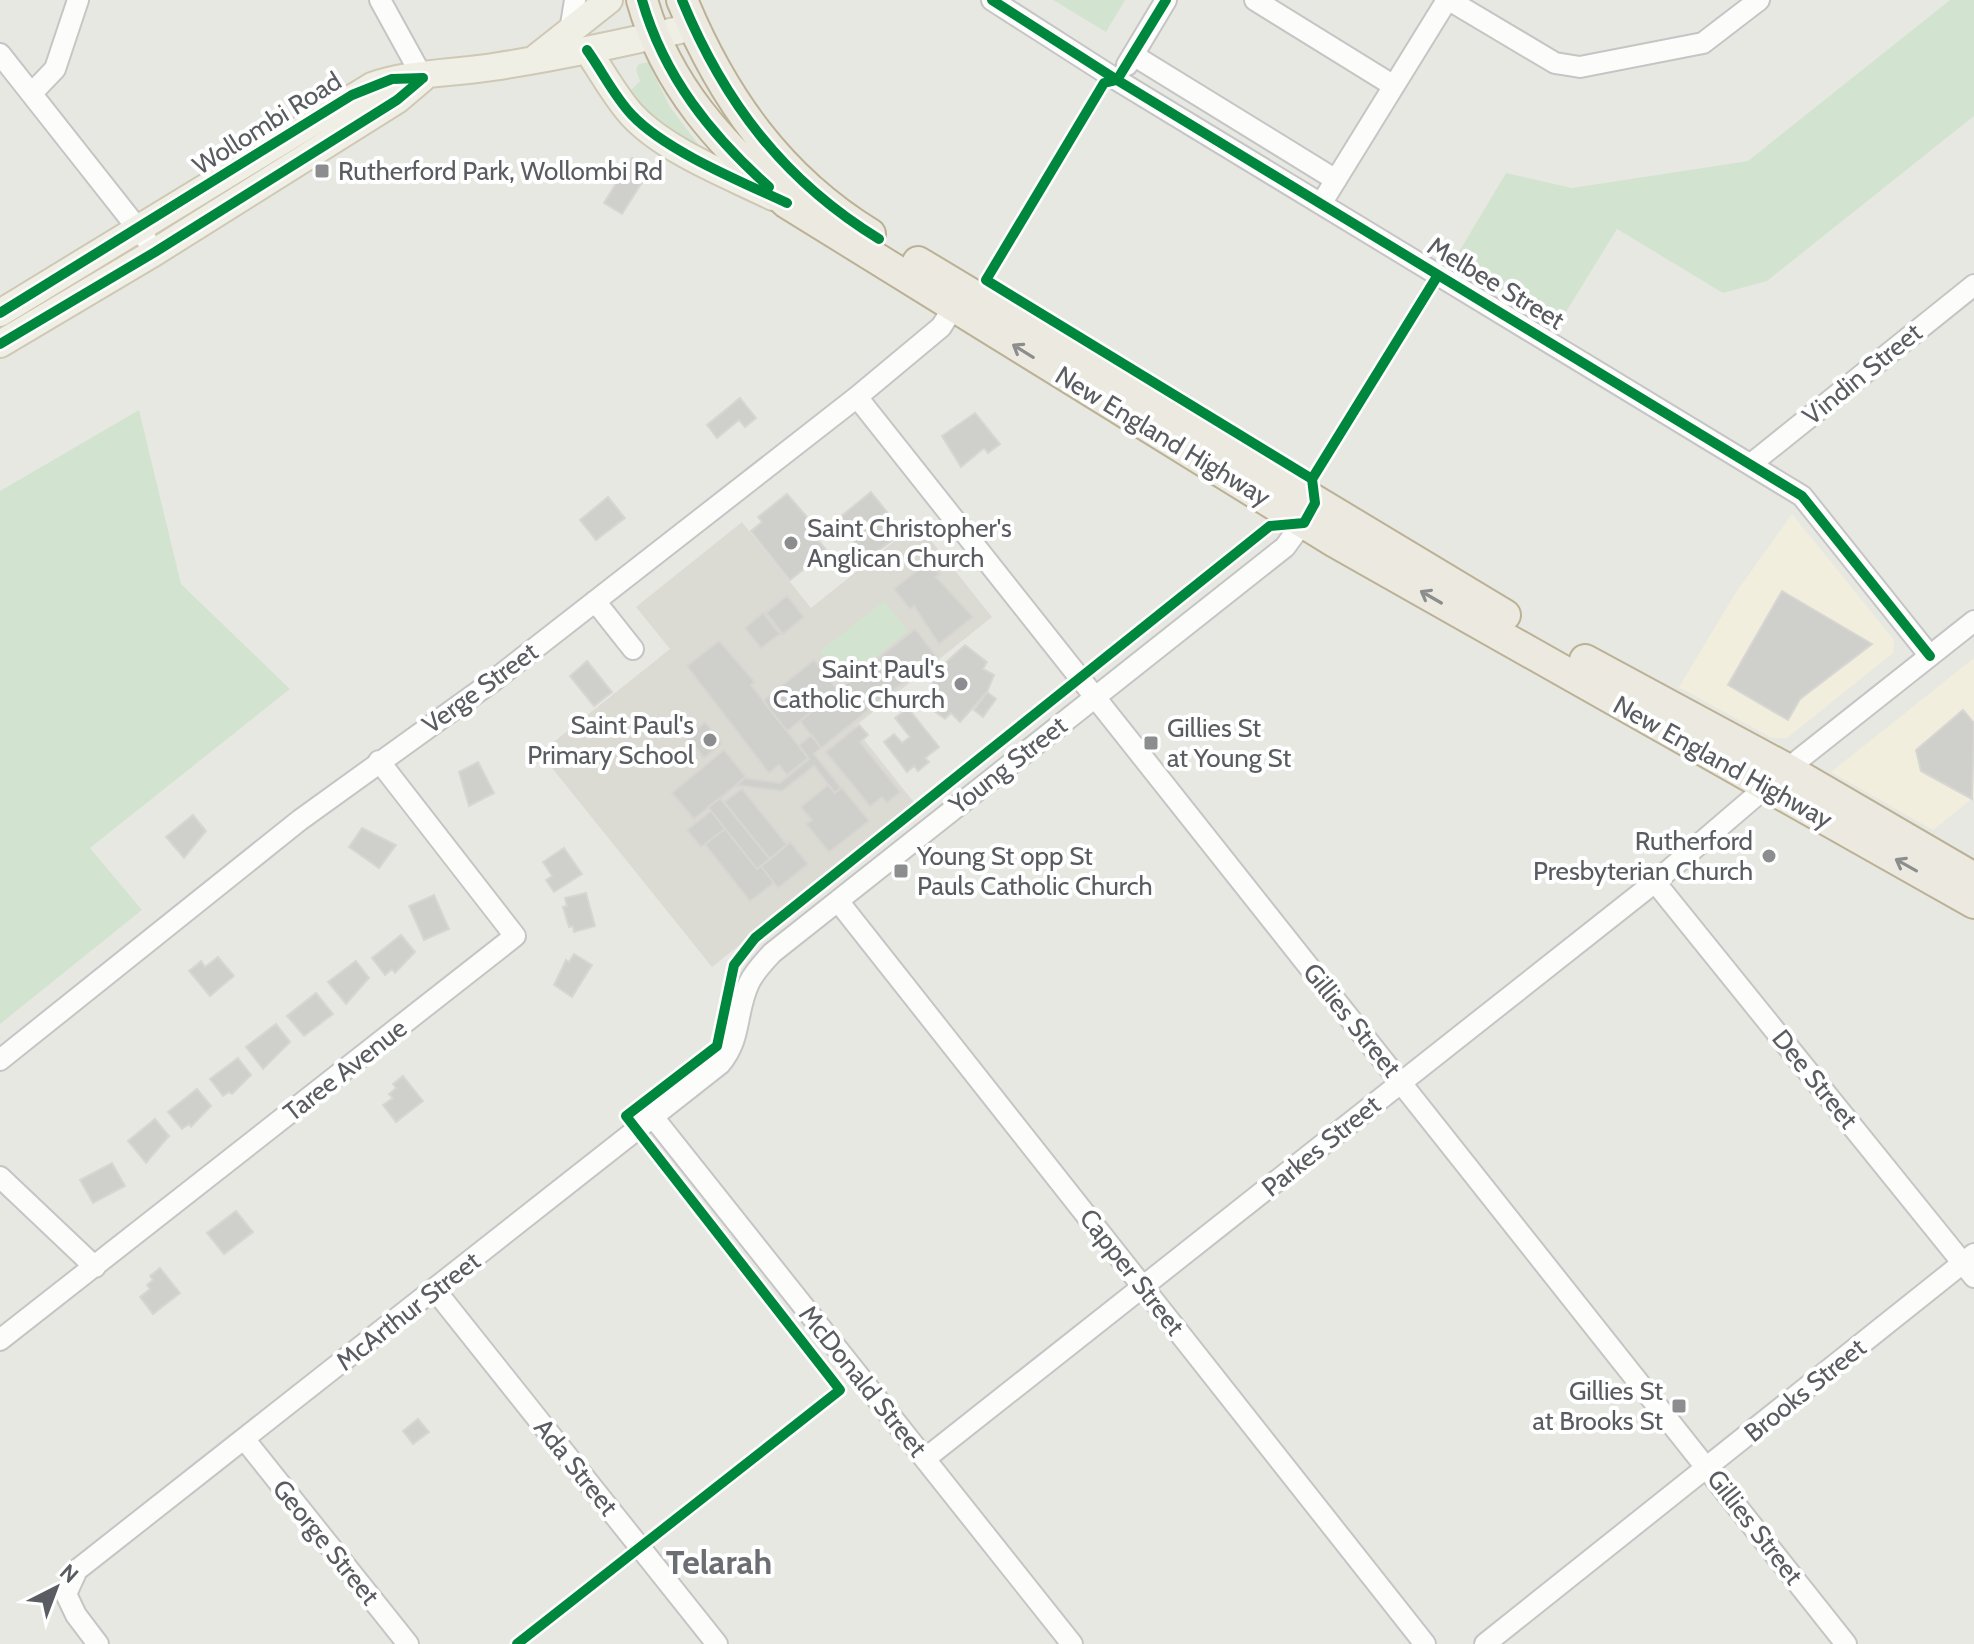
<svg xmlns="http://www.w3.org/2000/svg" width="1974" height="1644" font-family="Cabin,sans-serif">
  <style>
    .commercial { fill: #f1eedd }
    .education { fill: #dbdad3 }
    .green { fill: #d2e4d0 }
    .building { fill: #cfcfcc; stroke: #d7d6d2; stroke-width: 2 }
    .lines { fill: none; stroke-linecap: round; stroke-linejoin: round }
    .minor-casing { stroke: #c5c5c5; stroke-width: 24 }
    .major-casing { stroke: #cec8b4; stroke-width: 30 }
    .highway-casing { stroke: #bbb195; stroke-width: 34 }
    .minor { stroke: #fcfcfb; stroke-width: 20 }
    .major { stroke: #f0efe6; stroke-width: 26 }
    .highway { stroke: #eceae0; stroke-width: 30 }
    .cycleway-casing { stroke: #fff; stroke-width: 15 }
    .cycleway { stroke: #00873e; stroke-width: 10 }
    .oneway { stroke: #8c8e8d }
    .poi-dot { fill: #8b8d8e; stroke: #fff; stroke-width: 3 }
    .labels { text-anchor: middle; stroke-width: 8; stroke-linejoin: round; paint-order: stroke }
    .street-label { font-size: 26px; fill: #595c60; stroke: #fff }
    .poi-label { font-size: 26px; fill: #595c60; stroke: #fff; text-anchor: start }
    .district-label { font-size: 34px; font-weight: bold; fill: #6b6e72; stroke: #fff }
  </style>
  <rect width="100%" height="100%" fill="#e8e8e3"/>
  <!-- commercial -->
  <path class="commercial" d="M 1792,514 L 1894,640 L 1893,653 L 1787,738 L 1772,738 L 1679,687 L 1735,594 Z
    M 1974,658 L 1974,797 L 1933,830 L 1831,772 Z"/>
  <!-- education -->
  <path class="education" d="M 742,522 L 811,608 L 917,523 L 992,617 L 854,727 L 916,805 L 712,967 L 540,753 L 670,649 L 636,607 Z"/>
  <!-- green -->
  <path class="green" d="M 1053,0 L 1125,0 L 1106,32 Z
    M 1950,0 L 1974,0 L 1974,116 L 1767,281 L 1723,293 L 1617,229 L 1555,330 L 1451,265 L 1506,173 L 1572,188 L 1748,161 Z
    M 648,62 L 670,107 L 705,153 L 655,123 L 627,94 L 640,81 L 636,69 L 639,64 Z
    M 139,410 L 181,584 L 290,689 L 90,848 L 142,910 L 0,1024 L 0,491 Z
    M 884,601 L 908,631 L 844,682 L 820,651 Z"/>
  <!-- building -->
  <path class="building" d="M 632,158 L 650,170 L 622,214 L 604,203 Z
    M 740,398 L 756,418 L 745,427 L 739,420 L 717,438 L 707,425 Z
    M 975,413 L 1000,444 L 988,453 L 984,448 L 961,467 L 942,436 Z
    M 871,492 L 887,512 L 880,518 L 895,538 L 870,557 L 848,535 L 851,533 L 839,518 Z
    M 787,494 L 820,532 L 815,536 L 827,551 L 790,580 L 751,531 L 762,522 L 758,517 Z
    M 608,497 L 625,518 L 596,540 L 580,520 Z
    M 929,561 L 940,574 L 936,577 L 973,617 L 939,644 L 914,606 L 910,609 L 894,589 Z
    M 1782,591 L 1872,644 L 1800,699 L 1788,720 L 1728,685 Z
    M 787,596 L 804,617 L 783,634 L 766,613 Z
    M 763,613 L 780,634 L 761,648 L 745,628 Z
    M 915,629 L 936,656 L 821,748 L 800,721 Z
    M 719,641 L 755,682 L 751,685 L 808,758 L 787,775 L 779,765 L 769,773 L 687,666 Z
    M 965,645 L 987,662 L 983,669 L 994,675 L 987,692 L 960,722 L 951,713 L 945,719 L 923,703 L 936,677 L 933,674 Z
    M 814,660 L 838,691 L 787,731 L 763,701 Z
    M 587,661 L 612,692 L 594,706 L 570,676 Z
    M 987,692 L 996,699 L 983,717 L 974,710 Z
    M 908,708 L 939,747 L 925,758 L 929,762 L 918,771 L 914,766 L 907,772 L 884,742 L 894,734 L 902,743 L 910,737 L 895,718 Z
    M 1963,710 L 1974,723 L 1972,799 L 1921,771 L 1916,750 Z
    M 705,722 L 722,743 L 704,758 L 687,737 Z
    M 859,725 L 868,735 L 860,742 L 900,792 L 887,803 L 882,797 L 870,806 L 826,752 Z
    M 812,735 L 821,748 L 814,754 L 841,788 L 835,793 L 814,766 L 782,791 L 736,785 L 744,778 L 780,783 L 809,759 L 799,745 Z
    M 724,750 L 746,777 L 694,819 L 672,793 Z
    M 478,762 L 494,793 L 469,806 L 459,772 Z
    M 828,785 L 835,793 L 842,788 L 869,821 L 829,852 L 806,824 L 812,820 L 801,807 Z
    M 742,789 L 787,845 L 770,859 L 724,802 Z
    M 720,798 L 770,859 L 757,869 L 708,807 Z
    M 711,811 L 725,829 L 701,847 L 687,830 Z
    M 193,815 L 206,831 L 184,858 L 166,837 Z
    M 362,828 L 396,845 L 379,868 L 349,847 Z
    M 725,829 L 757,869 L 761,866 L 774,883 L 750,901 L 705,844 Z
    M 790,842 L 808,864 L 778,888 L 761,866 Z
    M 564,848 L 582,874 L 554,892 L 546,880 L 552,876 L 543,862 Z
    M 586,893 L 595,926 L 574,932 L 573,926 L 569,927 L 563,907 L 567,906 L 565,898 Z
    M 434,895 L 449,929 L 424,940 L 409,906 Z
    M 401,935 L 415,952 L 395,973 L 392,969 L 385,975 L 372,958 Z
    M 574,954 L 592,965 L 572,997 L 554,985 L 566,960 L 569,962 Z
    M 218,957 L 234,976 L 210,996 L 189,971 L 201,961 L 205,967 Z
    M 356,961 L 369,978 L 346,1004 L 328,982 Z
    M 316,993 L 333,1014 L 304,1036 L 287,1016 Z
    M 276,1024 L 290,1042 L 263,1069 L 246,1047 Z
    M 238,1058 L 251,1075 L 232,1094 L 229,1092 L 223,1096 L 210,1079 Z
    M 403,1076 L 423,1101 L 396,1122 L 383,1105 L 393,1098 L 389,1094 L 396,1088 L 393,1084 Z
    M 197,1089 L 211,1106 L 191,1127 L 189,1124 L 182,1129 L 168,1112 Z
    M 155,1119 L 169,1136 L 146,1163 L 128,1141 Z
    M 112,1163 L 125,1186 L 93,1203 L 80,1180 Z
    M 236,1211 L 253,1232 L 224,1254 L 207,1233 Z
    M 160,1268 L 180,1293 L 153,1314 L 140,1297 L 150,1289 L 147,1285 L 153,1280 L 150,1276 Z
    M 418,1419 L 429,1432 L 413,1444 L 403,1431 Z"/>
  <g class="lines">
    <defs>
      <path id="minor" d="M 380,0 L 423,78
        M 992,0 L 1117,80 L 1802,496 L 1930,656
        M 1255,0 L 1394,86
        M 1449,0 L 1555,63 L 1580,67 L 1703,43 L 1759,0
        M 570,31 L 575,0
        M 0,54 L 146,239
        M 1133,55 L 1336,180
        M 1127,65 L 1166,0
        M 32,93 L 55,69 L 78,0
        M 1321,204 L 1447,0
        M 857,397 L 1846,1644
        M 1751,464 L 1974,285
        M 595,601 L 633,649
        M 1655,882 L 1974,1277
        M 838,901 L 1425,1644
        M 0,1060 L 300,820 L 493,681 L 857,397 L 941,327 L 953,308
        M 653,1117 L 1072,1644
        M 0,1177 L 95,1267
        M 435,1290 L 717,1644
        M 0,1340 L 515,936 L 379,761
        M 245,1440 L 408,1644
        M 926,1458 L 1655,882 L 1787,769 L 1974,621
        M 98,1644 L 76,1615 L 66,1594 L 77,1570 L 720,1064 C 742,1038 735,1013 749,983 C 754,972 764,962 772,953 L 1285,547 L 1309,514
        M 1485,1644 L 1974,1254"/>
      <path id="major" d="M 587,50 C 602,71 615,97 633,116 C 666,151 730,176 773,197
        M 537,57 L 609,0
        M 0,313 L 372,86 C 406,73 455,73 493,67 C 560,57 627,42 693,27
        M 0,344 L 155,252 L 397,100 L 423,78"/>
      <path id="highway" d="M 642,0 C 666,86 722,145 787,203 L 1335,542 L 1974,903
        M 682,0 C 722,97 779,178 870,234
        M 918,262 L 1505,615
        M 1585,660 L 1787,769 L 1974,878"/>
    </defs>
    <!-- minor casing -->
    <use href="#minor" class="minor-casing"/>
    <!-- major casing -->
    <use href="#major" class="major-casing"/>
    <!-- highway casing -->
    <use href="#highway" class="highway-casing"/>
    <!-- minor -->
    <use href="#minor" class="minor"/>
    <!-- major -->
    <use href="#major" class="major"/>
    <!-- highway -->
    <use href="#highway" class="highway"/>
    <defs>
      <path id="cycleway" d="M 642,0 C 664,77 711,135 769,187
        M 682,0 C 724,102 784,181 879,239
        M 992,0 L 1117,80 L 1802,496 L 1930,656
        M 587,50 C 602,71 614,96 632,115 C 666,151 742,182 787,203
        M 0,313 L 352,95 L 392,79 L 423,78
        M 0,344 L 155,252 L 397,100 L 423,78
        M 1312,479 L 1438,275
        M 517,1644 L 840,1390 L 626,1116 L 717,1046 L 734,965 L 755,938 L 1270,526 L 1304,523 L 1315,503 L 1312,479 L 986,280 L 1104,83 L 1117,80 L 1166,0"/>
    </defs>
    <!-- cycleway casing -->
    <use href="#cycleway" class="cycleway-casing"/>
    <!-- cycleway -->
    <use href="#cycleway" class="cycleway"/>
  </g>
  <!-- one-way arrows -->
  <defs><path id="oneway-shaft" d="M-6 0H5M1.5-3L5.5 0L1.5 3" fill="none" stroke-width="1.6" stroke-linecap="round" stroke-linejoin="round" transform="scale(2)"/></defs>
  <g class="oneway">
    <use href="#oneway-shaft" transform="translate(1023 351) rotate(-148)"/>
    <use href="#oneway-shaft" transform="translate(1431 597) rotate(-150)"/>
    <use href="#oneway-shaft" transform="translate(1906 865) rotate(-151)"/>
  </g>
  <!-- markers -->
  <g class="poi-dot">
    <rect x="314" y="163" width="16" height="16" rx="4"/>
    <circle cx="791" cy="543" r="8"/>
    <circle cx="961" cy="684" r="8"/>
    <circle cx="710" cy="740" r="8"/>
    <rect x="1143" y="735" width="16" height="16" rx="4"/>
    <circle cx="1769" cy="856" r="8"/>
    <rect x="893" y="863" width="16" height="16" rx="4"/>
    <rect x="1671" y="1398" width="16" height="16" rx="4"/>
  </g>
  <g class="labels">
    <!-- street labels -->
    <g class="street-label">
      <text transform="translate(267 123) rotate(-32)" y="9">Wollombi Road</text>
      <text transform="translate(1496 283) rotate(31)" y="9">Melbee Street</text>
      <text transform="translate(1862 374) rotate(-39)" y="9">Vindin Street</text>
      <text transform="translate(1163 436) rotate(31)" y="9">New England Highway</text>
      <text transform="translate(480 688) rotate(-36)" y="9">Verge Street</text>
      <text transform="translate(1723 762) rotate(29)" y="9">New England Highway</text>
      <text transform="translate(1008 765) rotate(-38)" y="9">Young Street</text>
      <text transform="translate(1352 1020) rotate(51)" y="9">Gillies Street</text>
      <text transform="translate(345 1070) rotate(-38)" y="9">Taree Avenue</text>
      <text transform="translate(1815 1079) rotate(51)" y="9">Dee Street</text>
      <text transform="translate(1321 1146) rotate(-39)" y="9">Parkes Street</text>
      <text transform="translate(1132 1272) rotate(52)" y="9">Capper Street</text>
      <text transform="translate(408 1311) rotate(-38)" y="9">McArthur Street</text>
      <text transform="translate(863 1381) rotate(51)" y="9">McDonald Street</text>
      <text transform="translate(1805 1390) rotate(-39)" y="9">Brooks Street</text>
      <text transform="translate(576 1467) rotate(51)" y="9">Ada Street</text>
      <text transform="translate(1755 1527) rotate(52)" y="9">Gillies Street</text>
      <text transform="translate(326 1542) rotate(51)" y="9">George Street</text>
    </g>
    <!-- poi labels -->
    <g class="poi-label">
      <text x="338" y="180">Rutherford Park, Wollombi Rd</text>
      <text x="807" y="537">Saint Christopher's<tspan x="807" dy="30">Anglican Church</tspan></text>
      <text x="945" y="678" text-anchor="end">Saint Paul's<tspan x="945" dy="30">Catholic Church</tspan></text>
      <text x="694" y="734" text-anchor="end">Saint Paul's<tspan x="694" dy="30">Primary School</tspan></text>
      <text x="1167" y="737">Gillies St<tspan x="1167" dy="30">at Young St</tspan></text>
      <text x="1753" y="850" text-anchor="end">Rutherford<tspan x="1753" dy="30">Presbyterian Church</tspan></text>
      <text x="917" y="865">Young St opp St<tspan x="917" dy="30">Pauls Catholic Church</tspan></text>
      <text x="1663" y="1400" text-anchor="end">Gillies St<tspan x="1663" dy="30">at Brooks St</tspan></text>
    </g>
    <!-- district labels -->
    <g class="district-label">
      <text x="719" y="1574">Telarah</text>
    </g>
  </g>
  <!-- north arrow -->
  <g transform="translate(56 1588) rotate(42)" stroke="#ffffff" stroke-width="6" paint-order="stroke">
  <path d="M0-6L14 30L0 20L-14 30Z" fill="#595c60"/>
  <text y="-12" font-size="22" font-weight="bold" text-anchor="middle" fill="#595c60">N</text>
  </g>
</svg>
